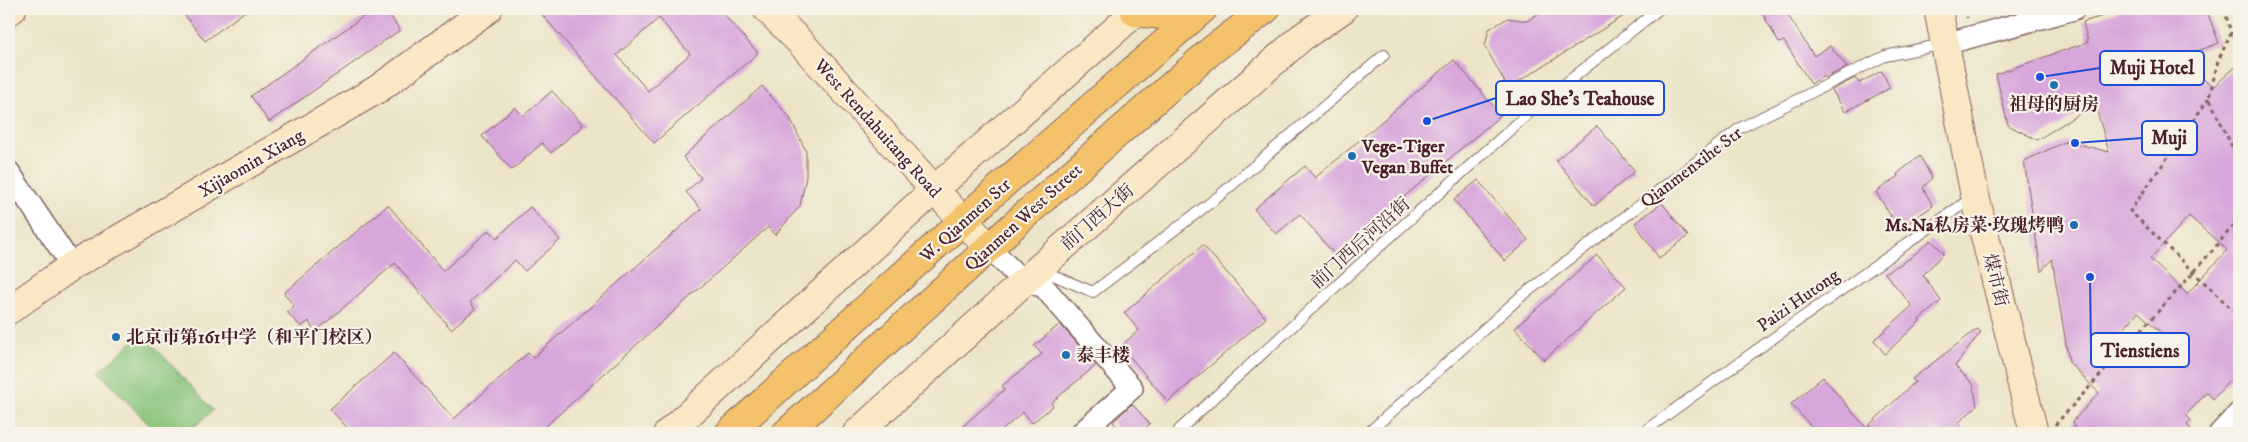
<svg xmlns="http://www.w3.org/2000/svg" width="2248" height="442" font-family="'IM FELL DW Pica','Noto Serif SC',serif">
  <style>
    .green { fill: #8ac57b; stroke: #6a7253 }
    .building { fill: #d8a6db; fill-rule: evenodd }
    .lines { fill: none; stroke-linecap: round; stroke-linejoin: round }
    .lane-casing { stroke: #836462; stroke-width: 12 }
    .street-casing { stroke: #836462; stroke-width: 24 }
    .secondary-casing { stroke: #836462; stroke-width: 30 }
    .primary-casing { stroke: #836462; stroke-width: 30 }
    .path { stroke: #836462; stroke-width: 3; stroke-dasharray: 4 4; stroke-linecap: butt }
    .lane { stroke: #fff; stroke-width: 10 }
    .street { stroke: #fff; stroke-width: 21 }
    .secondary { stroke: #fae7c3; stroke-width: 28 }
    .primary { stroke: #f3c26a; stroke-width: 28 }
    .poi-dot { fill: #1f6fb2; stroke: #f7f3e8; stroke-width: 2 }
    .labels { text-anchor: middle; stroke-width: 4.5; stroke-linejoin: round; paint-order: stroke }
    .poi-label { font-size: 18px; font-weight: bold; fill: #4a1f2b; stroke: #f7f3e8; text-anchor: start }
    .street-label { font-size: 18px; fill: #4a1f2b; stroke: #f7f3e8 }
    .leader { fill: none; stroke: #1d4ed8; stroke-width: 2 }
    .callout-dot { fill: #1d4ed8; stroke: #f7f3e8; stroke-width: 2 }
    .callout { fill: #f7f3e8; stroke: #1d4ed8; stroke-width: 2 }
    .callout-label { font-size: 19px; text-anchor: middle; font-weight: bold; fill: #4a1f2b }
  </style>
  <rect width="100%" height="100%" fill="#f7f3e8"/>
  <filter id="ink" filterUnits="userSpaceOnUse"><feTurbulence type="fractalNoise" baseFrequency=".02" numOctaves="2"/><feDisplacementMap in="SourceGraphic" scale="10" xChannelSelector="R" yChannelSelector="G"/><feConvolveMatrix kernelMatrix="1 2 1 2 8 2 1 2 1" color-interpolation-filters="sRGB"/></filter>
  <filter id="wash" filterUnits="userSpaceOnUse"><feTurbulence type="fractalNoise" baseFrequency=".0096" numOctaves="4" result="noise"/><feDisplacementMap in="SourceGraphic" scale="20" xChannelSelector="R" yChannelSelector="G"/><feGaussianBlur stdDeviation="1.12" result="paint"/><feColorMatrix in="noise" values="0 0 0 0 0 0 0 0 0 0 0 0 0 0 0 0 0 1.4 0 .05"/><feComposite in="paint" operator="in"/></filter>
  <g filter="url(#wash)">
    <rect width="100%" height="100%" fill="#ece4c7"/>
    <!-- green -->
    <path class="green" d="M 142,333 L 213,410 L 187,433 L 157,433 L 99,372 Z"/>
    <g id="blocks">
      <!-- building -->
      <path class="building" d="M 180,9 L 248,9 L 205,41 Z
        M 374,9 L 385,9 L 400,30 L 269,122 L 251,96 Z
        M 537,9 L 566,9 L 572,15 L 579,9 L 719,9 L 758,53 L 654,143 ZM 659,18 L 690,54 L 648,91 L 617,55 Z
        M 1540,9 L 1635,9 L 1508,88 L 1485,46 L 1489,29 L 1508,18 L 1527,21 L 1539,13 Z
        M 1760,9 L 1784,9 L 1814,56 L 1830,46 L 1847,67 L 1825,78 L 1824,76 L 1811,84 L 1784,41 L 1779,43 Z
        M 2125,9 L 2206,9 L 2219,43 L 2174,60 L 2214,86 L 2239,64 L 2239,354 L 2233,361 L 2239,367 L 2239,370 L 2213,399 L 2207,392 L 2186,415 L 2191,420 L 2187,425 L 2195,433 L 2077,433 L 2073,421 L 2099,393 L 2069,362 L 2052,259 L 2041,271 L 2024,161 L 2067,141 L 2109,152 L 2095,104 L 2037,140 L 2008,125 L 1996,74 L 2088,42 L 2083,22 ZM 2189,216 L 2227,250 L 2187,294 L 2150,259 ZM 2138,312 L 2164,335 L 2136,366 L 2113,342 Z
        M 1454,60 L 1501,115 L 1335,255 L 1300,214 L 1276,234 L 1254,209 L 1305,166 L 1315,178 Z
        M 1882,71 L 1890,88 L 1845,112 L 1832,90 L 1855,78 L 1859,83 Z
        M 762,86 L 790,118 L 806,151 L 806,177 L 800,206 L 775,235 L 768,227 L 538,433 L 352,433 L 330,409 L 394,353 L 454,419 L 528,353 L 533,358 L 701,209 L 686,192 L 701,178 L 683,157 Z
        M 552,91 L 583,125 L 551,153 L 542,143 L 512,170 L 482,136 L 515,107 L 523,116 Z
        M 1597,126 L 1635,171 L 1594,206 L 1556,160 Z
        M 1920,156 L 1932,178 L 1923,188 L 1933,206 L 1894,232 L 1887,219 L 1891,216 L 1876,192 L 1898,176 L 1897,174 Z
        M 1478,180 L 1528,240 L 1505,261 L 1454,200 Z
        M 1662,203 L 1688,236 L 1659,258 L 1635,223 Z
        M 388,205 L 443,271 L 489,230 L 497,238 L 530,207 L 560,240 L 525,271 L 515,260 L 470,302 L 475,309 L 451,329 L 395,263 L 314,333 L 309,321 L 301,327 L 287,312 L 294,306 L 284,293 Z
        M 1931,240 L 1944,253 L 1923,275 L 1941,301 L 1919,320 L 1920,321 L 1885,354 L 1874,340 L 1912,306 L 1885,273 L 1909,259 Z
        M 1203,245 L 1266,318 L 1168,402 L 1121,346 L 1139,330 L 1124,313 Z
        M 1597,255 L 1626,287 L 1544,360 L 1515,328 Z
        M 1060,324 L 1096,365 L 1051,403 L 1053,406 L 1032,423 L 1023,412 L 999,433 L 955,433 L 1005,389 L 1002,386 L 1042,354 L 1034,346 Z
        M 1977,329 L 1981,332 L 1955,366 L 1973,384 L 1977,406 L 1958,423 L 1966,433 L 1817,433 L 1791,404 L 1823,377 L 1866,428 L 1915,382 L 1912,379 Z
        M 1132,404 L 1150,424 L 1139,433 L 1123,433 L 1113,422 Z"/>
    </g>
  </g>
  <g filter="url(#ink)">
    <use href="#blocks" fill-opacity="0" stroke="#836462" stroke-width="1"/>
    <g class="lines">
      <defs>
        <path id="lane" d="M 1041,270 L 1093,292 L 1219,196 L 1384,55
          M 1180,433 L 1179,430 L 1370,255 L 1530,112 L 1659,9
          M 1368,433 L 1518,299 L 1740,128 L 1885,56 L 1944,44
          M 1642,433 L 1755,351 L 1973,197"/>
        <path id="street" d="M 1945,44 L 2074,9
          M 9,172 L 72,266
          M 989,247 L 1023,282 L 1043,286 L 1132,388 L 1081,433
          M 2220,433 L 2239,413"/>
        <path id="secondary" d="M 767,9 L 799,41 L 963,221 L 989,247
          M 1938,9 L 1975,196 L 2034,433
          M 9,11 L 12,9
          M 9,310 L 72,266 L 378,89 L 488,9
          M 668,433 L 934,190 L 1139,9
          M 857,433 L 1038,269 L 1302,37 L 1343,9"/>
        <path id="primary" d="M 1135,12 L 1190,18
          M 729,433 L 999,188 L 1203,9
          M 786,433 L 1025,215 L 1212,50 L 1266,9"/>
      </defs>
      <!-- lane casing -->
      <use href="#lane" class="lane-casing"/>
      <!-- street casing -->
      <use href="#street" class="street-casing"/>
      <!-- secondary casing -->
      <use href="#secondary" class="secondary-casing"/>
      <!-- primary casing -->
      <use href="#primary" class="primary-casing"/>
      <!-- path -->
      <path class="path" d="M 1965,9 L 1967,18
        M 2224,9 L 2231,33 L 2218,61 L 2209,98 L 2239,161
        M 2209,98 L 2130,211 L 2239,316
        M 2055,425 L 2193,273 L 2239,219"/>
      <!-- lane -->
      <use href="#lane" class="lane"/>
      <!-- street -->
      <use href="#street" class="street"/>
      <!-- secondary -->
      <use href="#secondary" class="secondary"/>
      <!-- primary -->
      <use href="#primary" class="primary"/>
    </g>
  </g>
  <!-- markers -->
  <g class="poi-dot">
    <circle cx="2054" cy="85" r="5"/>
    <circle cx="1352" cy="156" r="5"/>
    <circle cx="2074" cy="225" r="5"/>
    <circle cx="116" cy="337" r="5"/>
    <circle cx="1066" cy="355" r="5"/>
  </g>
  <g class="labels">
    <!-- poi labels -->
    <g class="poi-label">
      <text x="2054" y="110" text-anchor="middle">祖母的厨房</text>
      <text x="1362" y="152">Vege-Tiger<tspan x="1362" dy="21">Vegan Buffet</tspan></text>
      <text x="2064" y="231" text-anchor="end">Ms.Na私房菜·玫瑰烤鸭</text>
      <text x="126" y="343">北京市第161中学（和平门校区）</text>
      <text x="1076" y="361">泰丰楼</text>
    </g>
    <!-- street labels -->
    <g class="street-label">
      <text transform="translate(878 128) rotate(48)" y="6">West Rendahuitang Road</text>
      <text transform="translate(251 163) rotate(-30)" y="6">Xijiaomin Xiang</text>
      <text transform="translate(1691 167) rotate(-37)" y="6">Qianmenxihe Str</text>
      <text transform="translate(1023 217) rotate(-42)" y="6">Qianmen West Street</text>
      <text transform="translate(1097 217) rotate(-41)" y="6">前门西大街</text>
      <text transform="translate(965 220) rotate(-42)" y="6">W. Qianmen Str</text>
      <text transform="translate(1360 243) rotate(-42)" y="6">前门西后河沿街</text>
      <text transform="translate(1996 280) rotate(76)" y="6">煤市街</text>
      <text transform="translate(1798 300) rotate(-35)" y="6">Paizi Hutong</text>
    </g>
  </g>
  <!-- callouts -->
  <path class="leader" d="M2040 77L2100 68M1427 121L1496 98M2075 143L2142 138M2090 277L2091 350"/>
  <g class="callout-dot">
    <circle cx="2040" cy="77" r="5"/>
    <circle cx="1427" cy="121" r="5"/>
    <circle cx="2075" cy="143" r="5"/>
    <circle cx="2090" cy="277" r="5"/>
  </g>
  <g class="callout">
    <rect x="2100" y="51" width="104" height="34" rx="5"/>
    <rect x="1496" y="81" width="168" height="34" rx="5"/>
    <rect x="2142" y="121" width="55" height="34" rx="5"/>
    <rect x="2091" y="333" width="98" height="34" rx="5"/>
  </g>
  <g class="callout-label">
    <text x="2152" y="74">Muji Hotel</text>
    <text x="1580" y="105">Lao She's Teahouse</text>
    <text x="2169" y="144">Muji</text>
    <text x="2140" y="357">Tienstiens</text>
  </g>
  <!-- margin -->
  <rect width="2248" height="442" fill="none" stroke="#f7f3e8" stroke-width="30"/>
</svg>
